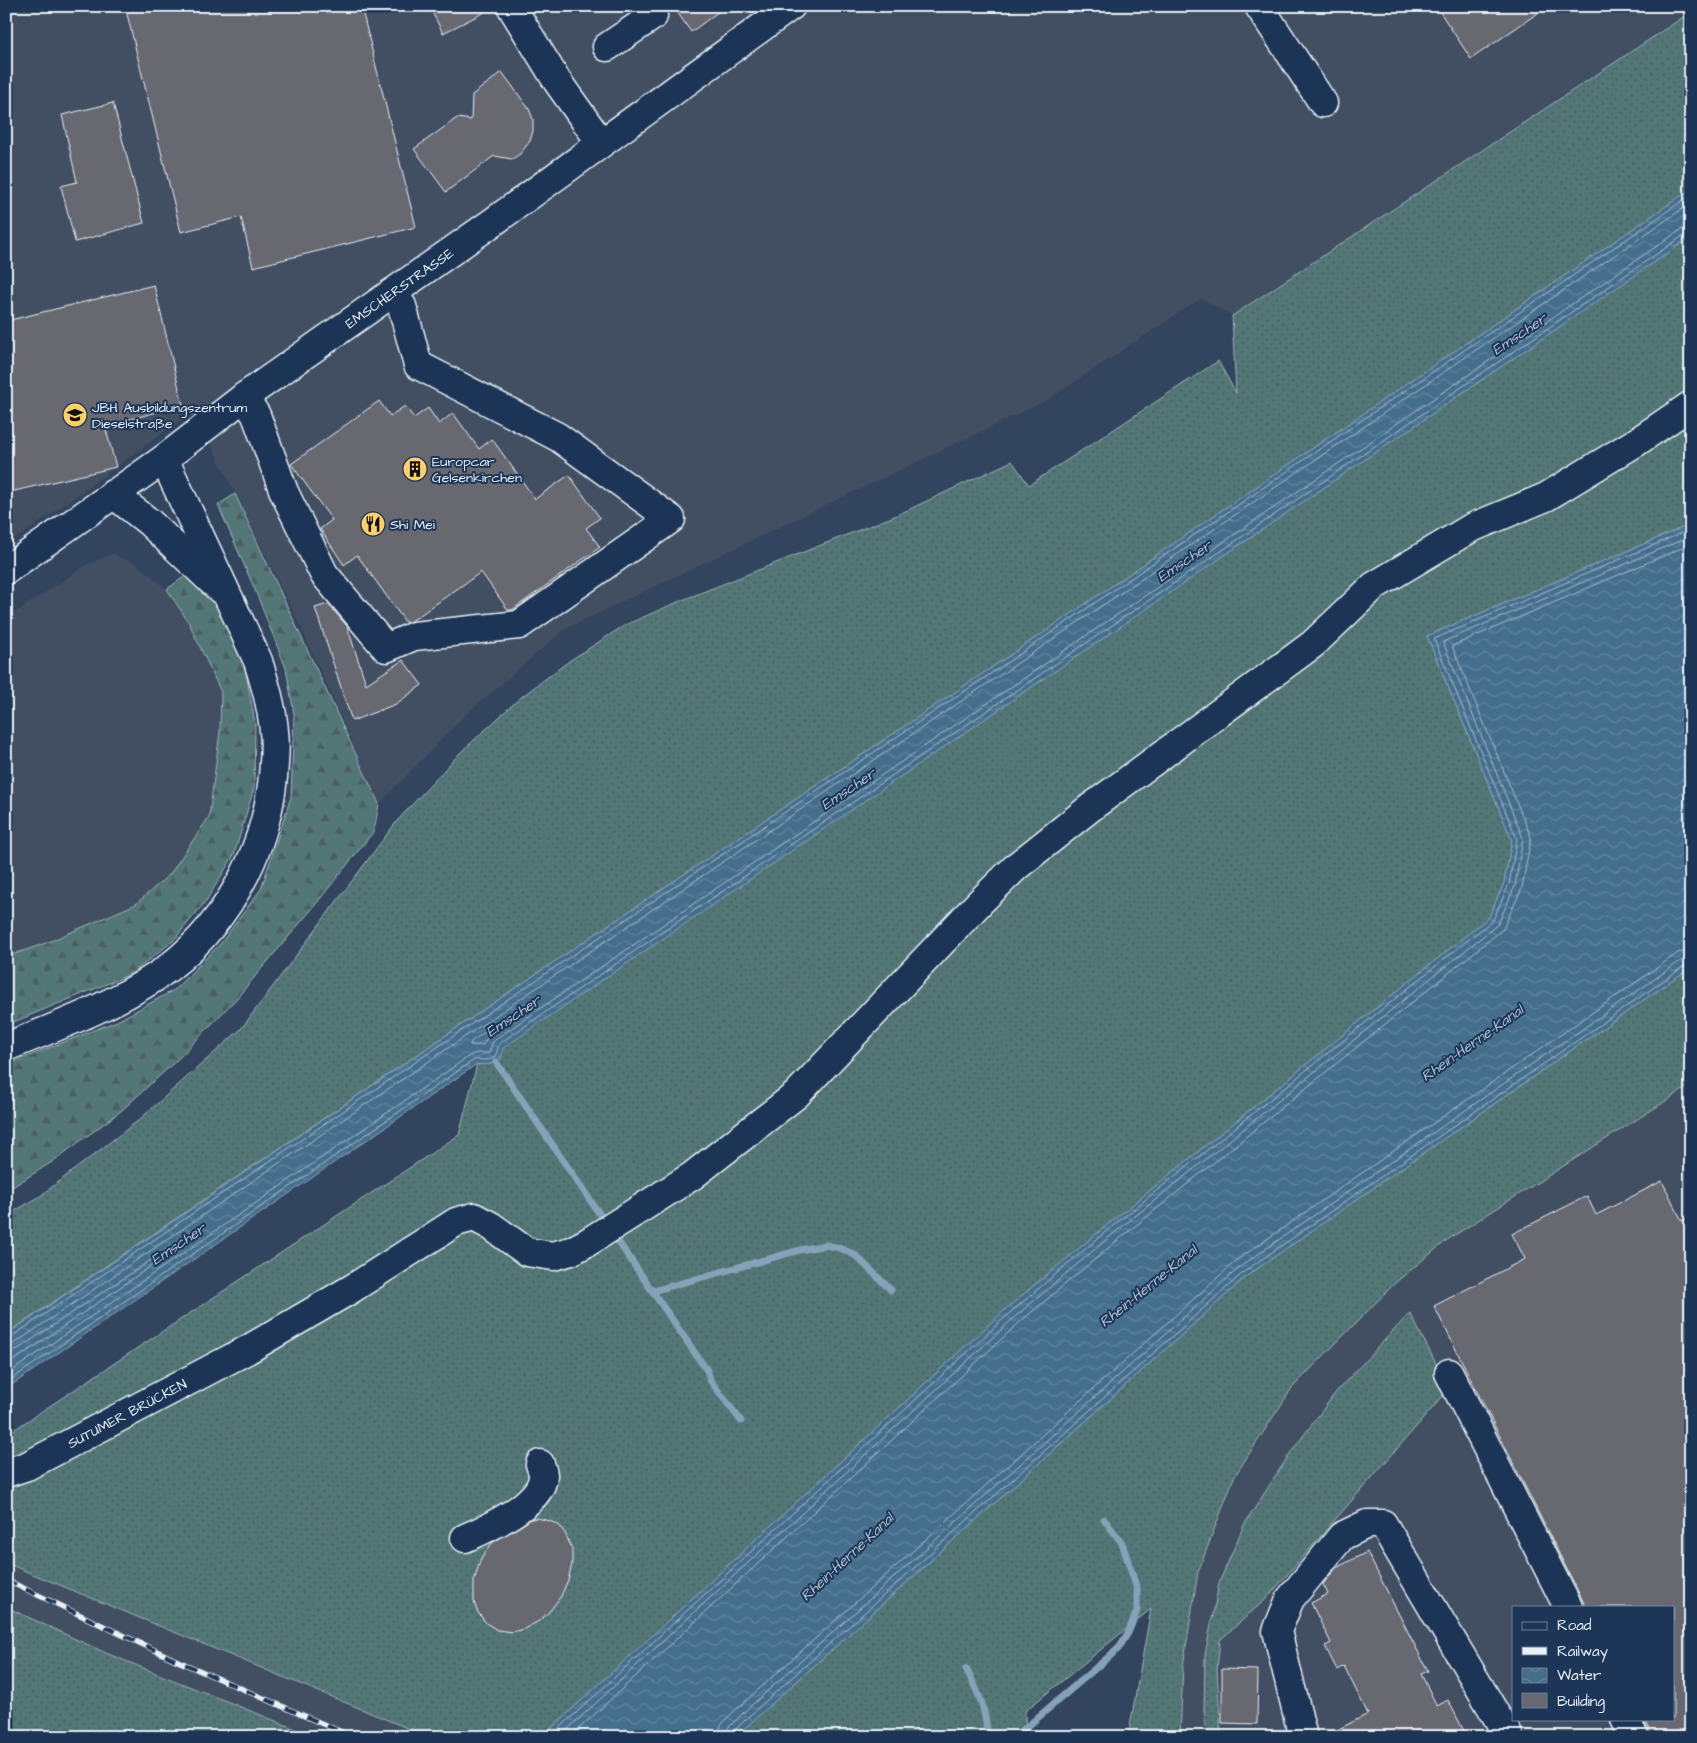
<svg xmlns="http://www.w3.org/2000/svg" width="1697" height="1743" font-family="'Architects Daughter',sans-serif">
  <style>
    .built { fill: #434f64; fill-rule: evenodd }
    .grass { fill: url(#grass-dots); stroke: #9db4b8 }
    .forest { fill: url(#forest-firs); stroke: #9db4b8 }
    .water { fill: url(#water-waves); stroke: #86a2b8 }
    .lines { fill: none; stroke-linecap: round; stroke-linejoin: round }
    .shore { stroke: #a7bdcd; stroke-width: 1 }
    .stream { stroke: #86a2b8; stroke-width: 7 }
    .building { fill: #676871; stroke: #e8f1f8 }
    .minor-casing { stroke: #e8f1f8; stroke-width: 31 }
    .major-casing { stroke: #e8f1f8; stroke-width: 31 }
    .minor { stroke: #1d3557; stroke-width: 28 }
    .major { stroke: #1d3557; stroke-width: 28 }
    .rail-casing { stroke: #e8f1f8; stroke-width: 5.5 }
    .rail { stroke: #1d3557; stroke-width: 4; stroke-dasharray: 11; stroke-linecap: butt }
    .labels { text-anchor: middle; stroke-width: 4; stroke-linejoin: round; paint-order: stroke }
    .street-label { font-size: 14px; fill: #e8f1f8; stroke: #1d3557 }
    .poi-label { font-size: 14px; fill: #e8f1f8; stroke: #1d3557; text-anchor: start }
    .water-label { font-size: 15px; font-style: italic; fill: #afc3d3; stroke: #1d3557 }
  </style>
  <defs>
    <pattern id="grass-dots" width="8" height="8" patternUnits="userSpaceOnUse" patternTransform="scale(1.25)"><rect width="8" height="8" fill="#527677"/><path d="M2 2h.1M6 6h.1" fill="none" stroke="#4c5f60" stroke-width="1.8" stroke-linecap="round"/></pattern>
    <pattern id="forest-firs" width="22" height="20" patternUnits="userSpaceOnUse" patternTransform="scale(1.25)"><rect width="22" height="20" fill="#527677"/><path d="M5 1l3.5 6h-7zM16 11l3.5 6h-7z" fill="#4c5f60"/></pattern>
    <pattern id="water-waves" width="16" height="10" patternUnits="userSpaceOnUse" patternTransform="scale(1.25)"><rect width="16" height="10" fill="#456e8d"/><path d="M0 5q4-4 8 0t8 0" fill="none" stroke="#60839e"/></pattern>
  </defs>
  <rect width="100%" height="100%" fill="#33445f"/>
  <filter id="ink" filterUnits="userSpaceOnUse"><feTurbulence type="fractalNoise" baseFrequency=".02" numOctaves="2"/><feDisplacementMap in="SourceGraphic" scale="10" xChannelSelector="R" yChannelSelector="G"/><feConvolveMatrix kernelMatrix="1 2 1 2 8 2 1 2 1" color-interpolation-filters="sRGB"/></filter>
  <g filter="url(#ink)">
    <!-- built -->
    <path class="built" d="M 6,6 L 1691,6 L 1691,12 L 1232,316 L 1201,298 L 1049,399 L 565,629 L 465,715 L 379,804 L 305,636 L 211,444 L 189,414 L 25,533 L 6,544 Z
      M 113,554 L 136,564 L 167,589 L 189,623 L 221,692 L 220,731 L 209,817 L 170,874 L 136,904 L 46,943 L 6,957 L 6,619 L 88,564 Z
      M 1691,1085 L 1691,1737 L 1221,1737 L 1217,1669 L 1220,1640 L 1266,1599 L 1449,1389 L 1410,1314 L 1336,1392 L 1289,1455 L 1219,1583 L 1205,1655 L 1204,1710 L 1206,1737 L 1180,1737 L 1183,1666 L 1198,1572 L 1234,1477 L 1292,1388 L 1395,1283 L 1447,1240 ZM 1513,1607 L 1673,1607 L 1673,1719 L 1513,1719 Z
      M 6,1563 L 72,1591 L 429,1737 L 316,1737 L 108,1654 L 6,1607 Z"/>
    <!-- grass -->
    <path class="grass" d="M 1691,12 L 1691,189 L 1043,633 L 570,951 L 6,1334 L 6,1216 L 39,1197 L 140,1119 L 241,1029 L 397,821 L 460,753 L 520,698 L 569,661 L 625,625 L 685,599 L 897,515 L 1012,461 L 1029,485 L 1218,361 L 1236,393 L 1232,316 Z
      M 1691,237 L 1691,524 L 1427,636 L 1512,840 L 1504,883 L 1489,917 L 1106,1226 L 1008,1307 L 542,1737 L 429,1737 L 6,1563 L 6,1435 L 459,1135 L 477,1064 C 488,1065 492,1065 501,1058 L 502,1048 Z
      M 1691,967 L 1691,1085 L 1447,1240 L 1395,1283 L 1292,1388 L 1234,1477 L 1198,1572 L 1183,1666 L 1180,1737 L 1128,1737 L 1151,1609 L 1025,1711 L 1026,1737 L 735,1737 L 1248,1275 Z
      M 1410,1313 L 1449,1389 L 1266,1599 L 1220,1640 L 1217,1669 L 1221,1737 L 1206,1737 L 1204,1710 L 1205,1655 L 1219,1583 L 1244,1525 L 1289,1455 L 1336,1392 Z
      M 6,1607 L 108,1654 L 316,1737 L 6,1737 Z"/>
    <!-- forest -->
    <path class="forest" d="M 235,494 L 379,804 L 374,831 L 312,909 L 236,999 L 178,1059 L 121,1111 L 52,1162 L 6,1191 L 6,1065 L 117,1021 L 174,990 L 221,943 L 261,889 L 291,797 L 294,714 L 286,668 L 255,590 L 218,505 Z
      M 188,574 L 218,609 L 245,668 L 255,723 L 254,788 L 234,855 L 206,901 L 173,941 L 131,974 L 6,1025 L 6,957 L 46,943 L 136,904 L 170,874 L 209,817 L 220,731 L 221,692 L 189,623 L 167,589 Z"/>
    <!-- water -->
    <path class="water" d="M 1691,189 L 1691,237 L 503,1048 L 501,1058 C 491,1065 489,1065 477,1064 L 6,1389 L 6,1335 L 570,951 L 1043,633 Z
      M 1691,524 L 1691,967 L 1248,1275 L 735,1737 L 542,1737 L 1008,1307 L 1106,1226 L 1489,917 L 1504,883 L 1512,840 L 1427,636 Z"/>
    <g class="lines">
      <!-- shore -->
      <path class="shore" d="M 487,1031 L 489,1034 L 483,1045 L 470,1045 L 471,1042 Z
        M 6,1338 L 11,1337 L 573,955 L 1045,637 L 1691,195
        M 6,1345 L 15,1343 L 576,961 L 1049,642 L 1691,203
        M 6,1352 L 18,1349 L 194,1231 L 197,1232 L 196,1235 L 6,1366
        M 6,1375 L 471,1055 L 477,1053 L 489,1053 L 493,1042 L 497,1038 L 1682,229 L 1691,227
        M 6,1383 L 474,1060 C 481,1059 491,1062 495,1056 C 498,1052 497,1047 500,1043 L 1686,234 L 1691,233
        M 550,1737 L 1012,1311 L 1109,1229 L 1493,920 L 1509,884 L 1517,839 L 1434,639 L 1691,529
        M 559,1737 L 1016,1316 L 1113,1234 L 1498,924 L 1515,886 L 1523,838 L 1443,642 L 1691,536
        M 570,1737 L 1021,1321 L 1118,1240 L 1503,929 L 1522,888 L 1531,837 L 1452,646 L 1691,544
        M 718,1737 C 718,1723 730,1716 739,1707 L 1237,1260 L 1678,953 L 1691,950
        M 725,1737 L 728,1728 L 744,1712 L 1241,1266 L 1682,960 L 1691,957
        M 732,1737 L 733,1732 L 748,1717 L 1245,1271 L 1686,965 L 1691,964"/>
      <!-- stream -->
      <path class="stream" d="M 496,1062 L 607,1225
        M 613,1234 L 708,1372 L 710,1380 L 741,1421
        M 653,1291 L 800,1250 L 826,1245 L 840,1248 L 855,1255 L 891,1290
        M 966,1669 C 978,1691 987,1711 987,1737
        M 1015,1737 L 1118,1649 L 1128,1633 L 1137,1611 L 1137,1589 L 1122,1543 L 1104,1519"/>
    </g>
    <!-- building -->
    <path class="building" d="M 125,6 L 361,6 L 416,227 L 253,267 L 241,217 L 181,232 Z
      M 429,6 L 495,6 L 495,7 L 443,33 Z
      M 673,6 L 726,6 L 691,32 Z
      M 1436,6 L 1548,6 L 1471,59 Z
      M 502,72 L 529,109 L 533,119 L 533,131 L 530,141 L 520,154 L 512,159 L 494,156 L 446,192 L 414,149 L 457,118 L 471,120 L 472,95 Z
      M 113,103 L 144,223 L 75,242 L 61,186 L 77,182 L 62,115 Z
      M 154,285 L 183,405 L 105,426 L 116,467 L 6,493 L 6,321 Z
      M 379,401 L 390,416 L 405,406 L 414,418 L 428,408 L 439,424 L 453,413 L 479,449 L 492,439 L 535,499 L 569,475 L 600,518 L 586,528 L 600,547 L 512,610 L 508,610 L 481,572 L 413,620 L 406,623 L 357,555 L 344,565 L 320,529 L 332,520 L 291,464 Z
      M 328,604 L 347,626 L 366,684 L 403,660 L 422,685 L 396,704 L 352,721 L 315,608 Z
      M 1662,1181 L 1682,1221 L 1691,1216 L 1691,1737 L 1652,1737 L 1644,1719 L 1673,1719 L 1673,1607 L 1586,1607 L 1434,1306 L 1525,1259 L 1512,1234 L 1587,1196 L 1596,1215 Z
      M 537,1518 L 550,1521 L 560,1526 L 566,1535 L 572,1549 L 572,1564 L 568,1580 L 561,1596 L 549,1612 L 539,1621 L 524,1629 L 512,1632 L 497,1630 L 486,1623 L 477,1611 L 474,1602 L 474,1581 L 481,1558 L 492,1543 L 531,1519 Z
      M 1367,1552 L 1428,1671 L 1421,1674 L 1437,1706 L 1448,1700 L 1467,1737 L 1323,1737 L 1368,1714 L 1344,1666 L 1337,1670 L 1325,1646 L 1331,1643 L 1311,1603 L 1328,1594 L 1323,1584 L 1336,1568 Z
      M 1222,1669 L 1258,1670 L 1257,1724 L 1222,1723 Z"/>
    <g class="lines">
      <defs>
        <g id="minor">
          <path d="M 511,6 L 557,81 L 601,143"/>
          <path d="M 1259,6 L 1323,103"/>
          <path d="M 607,47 L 653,16 L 647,6"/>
          <path d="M 244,397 L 256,415 L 284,492 L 324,574 L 386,648 L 414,636 L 519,625 L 671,519 L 558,437 L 418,365 L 402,306 L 392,293"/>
          <path id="s1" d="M 6,570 L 164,459 L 244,397 L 493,222 L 791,6"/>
          <path d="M 1449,1373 L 1568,1607"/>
          <path id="s2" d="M 6,1473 L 27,1466 L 247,1350 L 353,1288 L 456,1222 L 474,1217 L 491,1226 L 527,1252 L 553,1256 L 571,1251 L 588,1242 L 692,1176 L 796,1095 L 981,901 L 1017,866 L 1090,808 L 1313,644 L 1374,586 L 1471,528 L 1546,497 L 1638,441 L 1691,405"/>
          <path d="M 465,1538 C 486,1529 544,1503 543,1475 C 543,1472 541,1467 540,1464"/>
          <path d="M 1625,1719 L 1634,1737"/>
          <path d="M 1303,1737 L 1277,1631 L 1290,1599 L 1342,1536 L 1367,1524 L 1383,1524 L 1509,1737"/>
        </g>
        <path id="major" d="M 113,494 L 149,522 L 220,589
          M 6,1047 C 58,1026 110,1007 157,976 C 223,931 265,856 273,777 C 274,762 276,746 274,731 C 272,707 265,684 258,661 L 164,459"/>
      </defs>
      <!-- minor casing -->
      <use href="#minor" class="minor-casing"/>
      <!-- major casing -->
      <use href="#major" class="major-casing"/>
      <!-- minor -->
      <use href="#minor" class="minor"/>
      <!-- major -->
      <use href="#major" class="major"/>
      <defs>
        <path id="rail" d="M 6,1580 L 180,1662 L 353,1737"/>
      </defs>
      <!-- rail casing -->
      <use href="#rail" class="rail-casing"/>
      <!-- rail -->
      <use href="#rail" class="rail"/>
    </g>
  </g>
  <!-- icons -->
  <defs>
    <symbol id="university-disc" viewBox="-11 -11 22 22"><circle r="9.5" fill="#ffd166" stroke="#1d3557"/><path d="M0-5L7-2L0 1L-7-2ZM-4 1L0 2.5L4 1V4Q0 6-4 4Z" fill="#111"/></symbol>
    <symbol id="building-disc" viewBox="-11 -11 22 22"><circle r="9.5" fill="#ffd166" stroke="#1d3557"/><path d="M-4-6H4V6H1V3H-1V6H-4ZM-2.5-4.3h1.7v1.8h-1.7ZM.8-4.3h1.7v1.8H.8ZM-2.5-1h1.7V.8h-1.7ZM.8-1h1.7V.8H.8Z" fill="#111"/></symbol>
    <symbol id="restaurant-disc" viewBox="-11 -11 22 22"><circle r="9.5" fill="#ffd166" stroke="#1d3557"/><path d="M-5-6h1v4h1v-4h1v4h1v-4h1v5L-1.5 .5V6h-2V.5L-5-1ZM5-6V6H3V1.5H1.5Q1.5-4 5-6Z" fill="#111"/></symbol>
  </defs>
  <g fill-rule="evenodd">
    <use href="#university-disc" x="61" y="401" width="28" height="28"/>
    <use href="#building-disc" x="401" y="455" width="28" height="28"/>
    <use href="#restaurant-disc" x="359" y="510" width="28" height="28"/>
  </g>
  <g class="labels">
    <!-- street labels -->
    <g class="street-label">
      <text dy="5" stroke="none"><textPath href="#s1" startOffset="484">EMSCHERSTRASSE</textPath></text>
      <text dy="5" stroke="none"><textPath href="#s2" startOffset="135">SUTUMER BRÜCKEN</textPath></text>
    </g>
    <!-- poi labels -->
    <g class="poi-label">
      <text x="92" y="412">JBH Ausbildungszentrum<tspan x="92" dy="16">Dieselstraße</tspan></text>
      <text x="432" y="466">Europcar<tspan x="432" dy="16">Gelsenkirchen</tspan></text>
      <text x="390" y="529">Shi Mei</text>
    </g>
    <!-- water labels -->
    <g class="water-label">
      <text transform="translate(1519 334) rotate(-34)" y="5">Emscher</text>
      <text transform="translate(1184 561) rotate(-34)" y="5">Emscher</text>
      <text transform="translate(848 789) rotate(-34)" y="5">Emscher</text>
      <text transform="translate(513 1016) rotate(-34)" y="5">Emscher</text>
      <text transform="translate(1472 1043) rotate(-35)" y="5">Rhein-Herne-Kanal</text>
      <text transform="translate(178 1244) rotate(-34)" y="5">Emscher</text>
      <text transform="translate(1148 1286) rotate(-39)" y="5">Rhein-Herne-Kanal</text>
      <text transform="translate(847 1557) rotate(-43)" y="5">Rhein-Herne-Kanal</text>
    </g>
  </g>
  <!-- margin -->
  <rect width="1697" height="1743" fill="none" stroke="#1d3557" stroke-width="25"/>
  <rect x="12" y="12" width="1672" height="1718" fill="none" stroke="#e8f1f8" stroke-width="2" filter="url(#ink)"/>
  <!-- legend -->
  <rect x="1512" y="1606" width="162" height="115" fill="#1d3557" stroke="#6e8097"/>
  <rect x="1522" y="1622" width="25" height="8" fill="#1d3557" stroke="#6e8097"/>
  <text x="1557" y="1630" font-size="15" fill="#e8f1f8">Road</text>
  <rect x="1522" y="1647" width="25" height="8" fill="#e8f1f8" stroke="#6e8097"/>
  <text x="1557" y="1656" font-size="15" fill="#e8f1f8">Railway</text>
  <rect x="1522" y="1668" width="25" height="15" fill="url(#water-waves)" stroke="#6e8097"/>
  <text x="1557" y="1680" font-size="15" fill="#e8f1f8">Water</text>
  <rect x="1522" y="1693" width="25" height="15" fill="#676871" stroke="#6e8097"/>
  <text x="1557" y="1706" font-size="15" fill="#e8f1f8">Building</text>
</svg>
